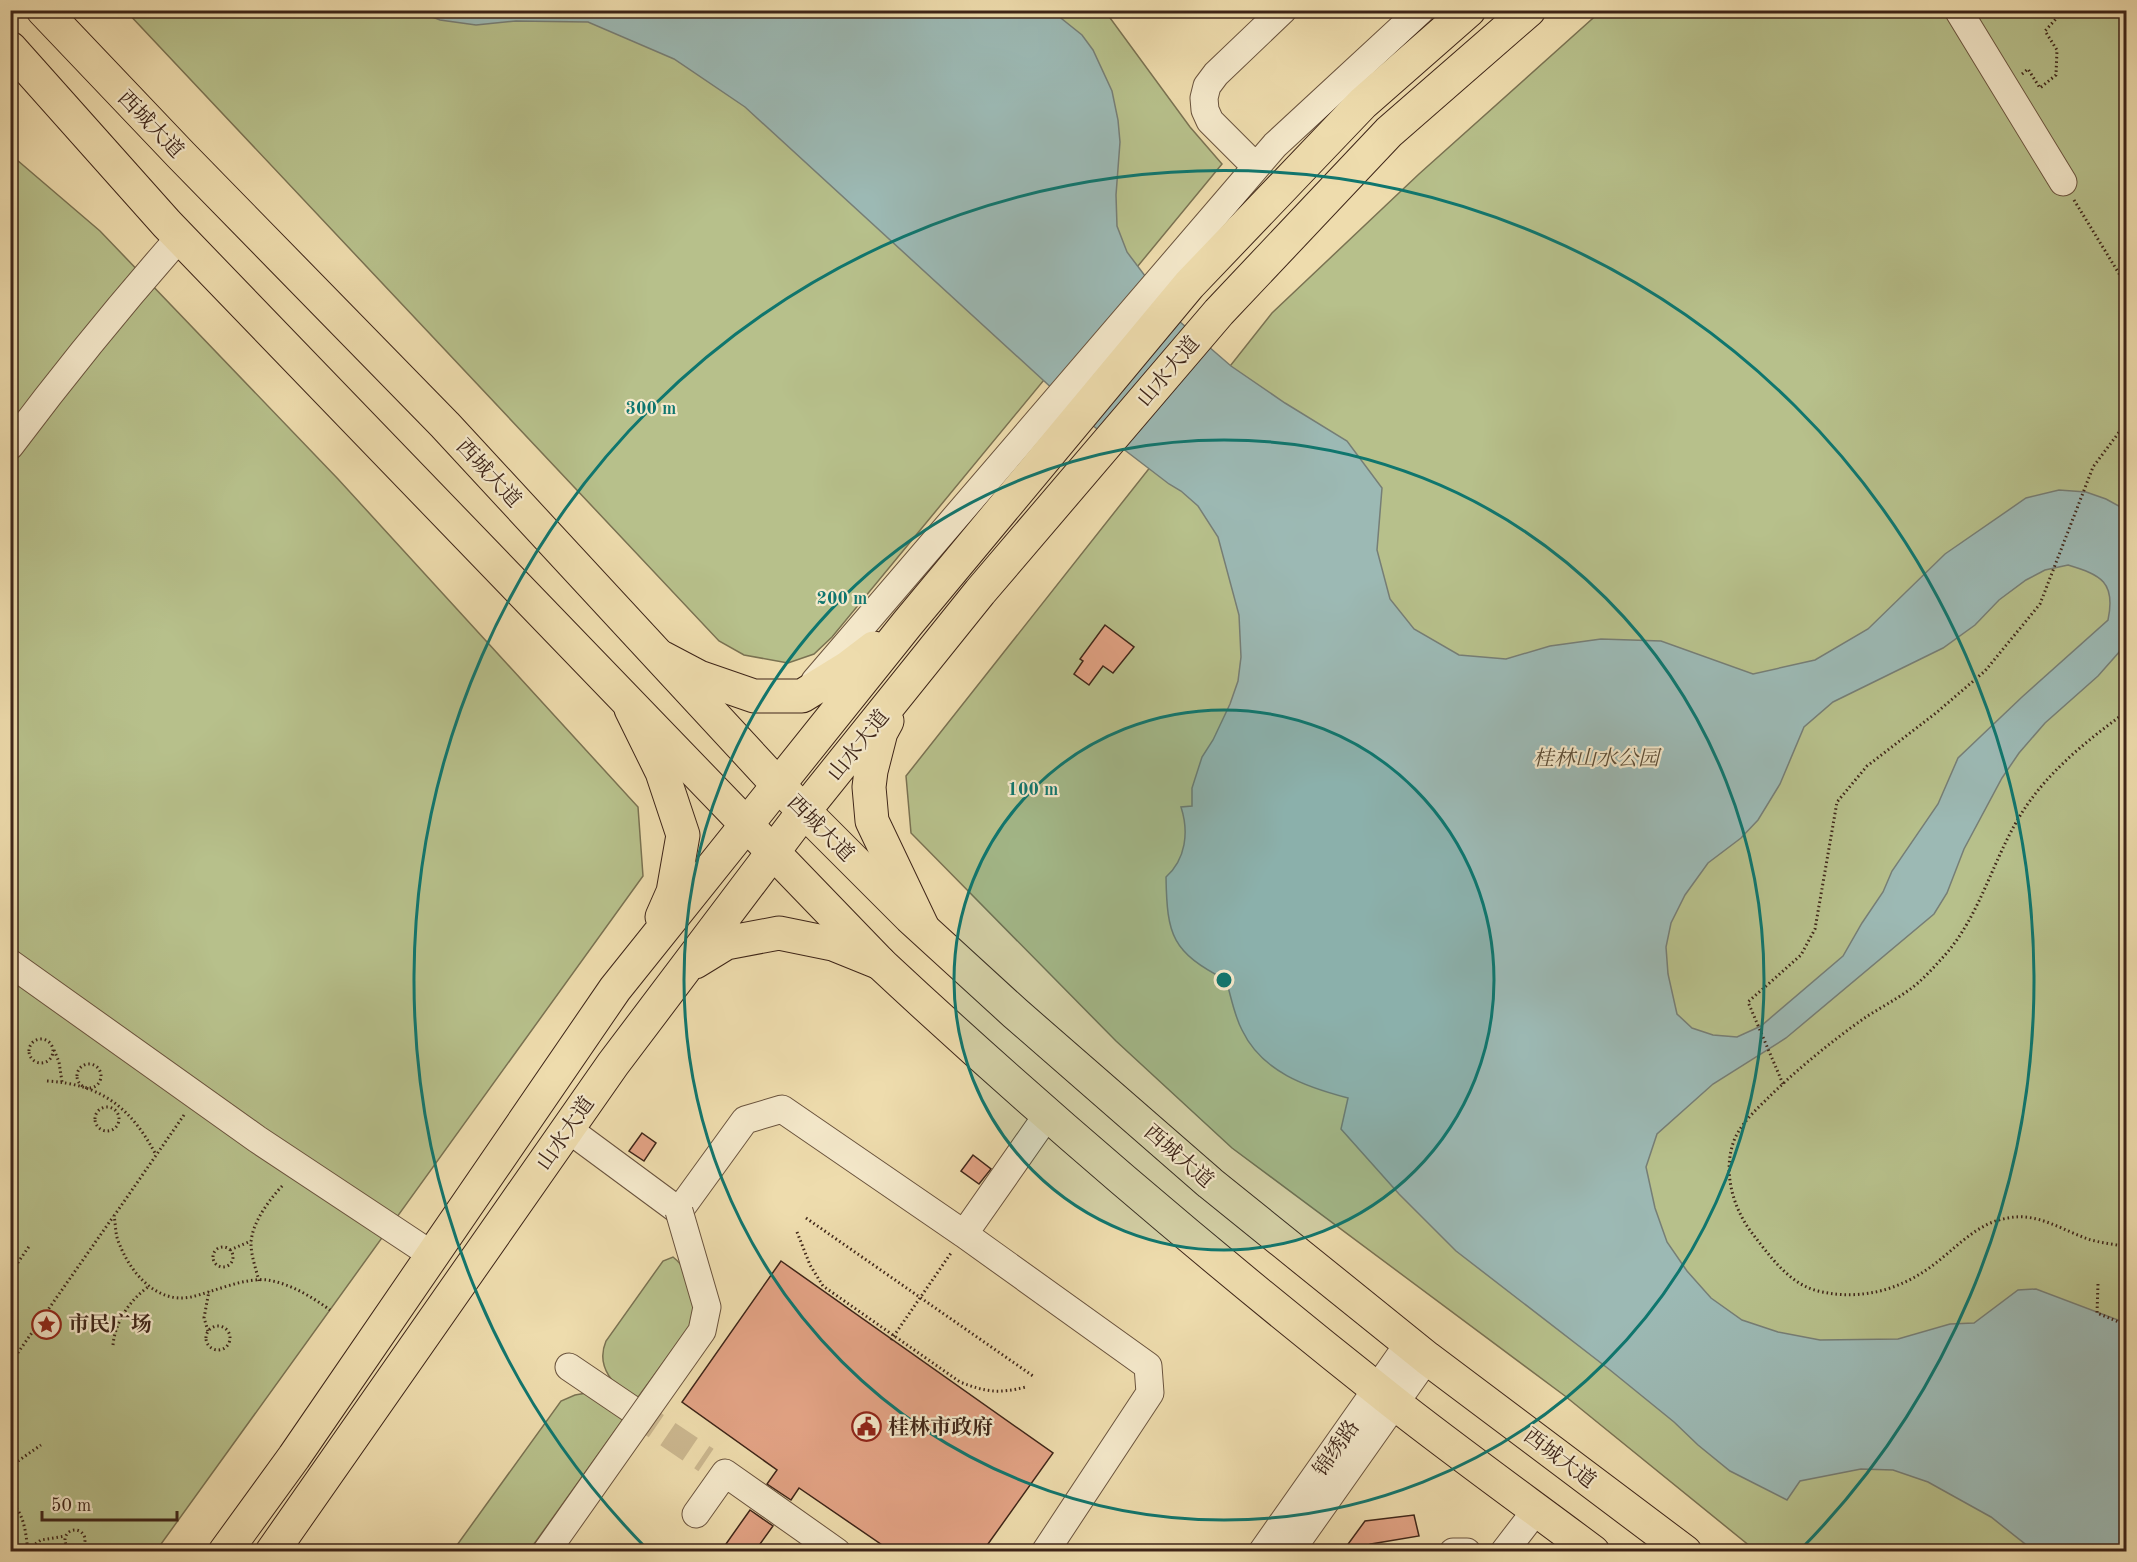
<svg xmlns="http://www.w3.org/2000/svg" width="2137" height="1562" font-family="'Old Standard TT','Noto Serif SC',serif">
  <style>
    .green { fill: #b7c08b; stroke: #7a7252; stroke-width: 1.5 }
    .water { fill: #9cb9b4; stroke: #767e76; stroke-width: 1.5; fill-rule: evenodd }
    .building { fill: #e3a385; stroke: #3e2518; stroke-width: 1.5 }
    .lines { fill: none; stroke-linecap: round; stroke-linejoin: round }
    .minor-tunnel { stroke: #cbb78f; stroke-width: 27; stroke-dasharray: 27 14; stroke-linecap: butt }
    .minor-casing { stroke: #6a533d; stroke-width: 29 }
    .major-casing { stroke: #3e2518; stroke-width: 35 }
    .highway-casing { stroke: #3e2518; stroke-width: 35 }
    .path { stroke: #3e2518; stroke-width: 3; stroke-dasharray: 1.5 3; stroke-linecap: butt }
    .minor { stroke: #f4e8ca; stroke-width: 27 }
    .major { stroke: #eedcad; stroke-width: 33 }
    .highway { stroke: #eedcad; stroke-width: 33 }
    .minor-bridge-casing { stroke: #6a533d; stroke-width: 29; stroke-linecap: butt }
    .minor-bridge { stroke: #f4e8ca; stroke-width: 27 }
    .ring { fill: none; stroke: #0f766e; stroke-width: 3 }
    .labels { text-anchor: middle; stroke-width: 4.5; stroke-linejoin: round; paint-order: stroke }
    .street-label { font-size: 21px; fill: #3e2518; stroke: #f4e8ca }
    .park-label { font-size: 21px; font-style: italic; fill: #5c4c35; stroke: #f4e8ca }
    .poi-label { font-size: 21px; font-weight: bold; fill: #3e2518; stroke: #f4e8ca; text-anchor: start }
    .centre { fill: #0f766e; stroke: #f4e8ca; stroke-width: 3 }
    .ring-label { font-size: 18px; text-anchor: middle; font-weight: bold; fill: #0f766e; stroke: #f4e8ca; stroke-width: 4.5; stroke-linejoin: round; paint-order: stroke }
  </style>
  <rect width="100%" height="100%" fill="#eedcad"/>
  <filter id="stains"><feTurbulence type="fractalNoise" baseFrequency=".00333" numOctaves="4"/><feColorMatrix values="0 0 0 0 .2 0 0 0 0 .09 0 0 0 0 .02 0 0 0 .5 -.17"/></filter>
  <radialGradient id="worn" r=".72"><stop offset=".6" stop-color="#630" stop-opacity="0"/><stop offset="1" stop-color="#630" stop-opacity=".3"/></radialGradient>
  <!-- green -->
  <path class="green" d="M 126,11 L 1105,11 L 1190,127 L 1222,164 L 832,637 L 814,654 L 788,663 L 744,655 L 719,641 Z
    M 1601,11 L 2126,11 L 2126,1551 L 1756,1551 L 1565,1396 L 1232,1148 L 1116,1041 L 911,833 L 906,776 L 1272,313 L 1419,174 Z
    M 10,154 L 100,231 L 338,479 L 638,807 L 643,876 L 156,1551 L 11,1551 Z
    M 673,1257 C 693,1273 693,1295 695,1319 L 636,1400 C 614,1387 595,1367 606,1341 L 663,1261 Z
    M 592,1392 L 627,1414 L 529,1551 L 452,1552 L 561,1401 L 575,1395 Z"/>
  <!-- water -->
  <path class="water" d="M 417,11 L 1052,11 L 1082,35 L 1093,50 L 1112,91 L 1118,120 L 1120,142 L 1116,195 L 1117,226 L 1127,252 L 1179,321 L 1231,366 L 1285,403 L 1347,441 L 1382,488 L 1377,550 L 1390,599 L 1414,629 L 1459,655 L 1506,659 L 1550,646 L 1601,639 L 1661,641 L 1753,674 L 1815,660 L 1868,629 L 1945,554 L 2026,498 L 2059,490 L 2086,492 L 2106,499 L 2126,510 L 2126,648 L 2121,650 L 2098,676 L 2045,723 L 2019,753 L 2002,778 L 1964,849 L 1947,893 L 1934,914 L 1786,1038 L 1713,1084 L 1657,1134 L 1646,1167 L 1655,1208 L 1667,1242 L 1687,1271 L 1711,1298 L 1742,1320 L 1778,1332 L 1820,1340 L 1898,1339 L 1950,1324 L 1974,1323 L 2018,1290 L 2036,1289 L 2126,1323 L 2126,1551 L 2034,1551 L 1991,1517 L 1928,1482 L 1893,1470 L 1861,1469 L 1800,1481 L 1787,1500 L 1730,1471 L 1698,1445 L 1674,1422 L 1610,1370 L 1456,1251 L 1399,1194 L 1341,1129 L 1348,1098 C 1306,1087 1262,1072 1242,1030 C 1234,1015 1231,996 1226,980 C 1172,952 1167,936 1166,877 C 1186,859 1189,832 1181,807 L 1192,806 L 1192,788 L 1202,757 L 1213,740 L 1230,704 L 1238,681 L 1241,657 L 1239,615 L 1218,537 L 1198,506 L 1181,491 L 1169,484 L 1092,425 L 745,107 L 674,59 L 588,22 L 516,21 L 476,25 L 440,20 ZM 2068,565 C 2101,575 2116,582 2108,620 L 2022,697 L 1958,758 L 1938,804 L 1892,871 L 1883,892 L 1862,923 L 1843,956 L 1761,1026 L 1737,1037 L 1713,1035 L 1692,1028 L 1677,1014 L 1668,974 L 1666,947 L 1671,923 L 1685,895 L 1708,863 L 1741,838 L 1758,820 L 1780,784 L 1804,727 L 1833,702 L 1943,648 L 1975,625 L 1999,600 L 2026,580 L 2045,570 Z"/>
  <!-- building -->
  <path class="building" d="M 1105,625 L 1134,647 L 1113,673 L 1103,666 L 1089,685 L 1074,674 L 1083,661 L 1080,659 Z
    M 642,1133 L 656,1143 L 644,1161 L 629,1151 Z
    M 973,1155 L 991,1169 L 979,1184 L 961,1171 Z
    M 781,1261 L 1053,1453 L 983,1551 L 891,1551 L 799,1488 L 791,1500 L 767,1484 L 777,1470 L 682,1402 Z
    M 750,1510 L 773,1526 L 755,1551 L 721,1551 Z
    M 1414,1515 L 1419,1536 L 1371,1544 L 1381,1551 L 1343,1551 L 1365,1521 Z"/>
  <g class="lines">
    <!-- minor-tunnel -->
    <path class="minor-tunnel" d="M 634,1411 L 706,1460"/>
    <defs>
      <path id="minor" d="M 1958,10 L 2063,182
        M 1256,167 L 1210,121 L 1205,110 L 1204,98 L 1207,86 L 1216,74 L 1283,10
        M 10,446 C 64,374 120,305 180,237
        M 815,681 L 1275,145 L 1421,10
        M 10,963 L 257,1139 L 432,1255
        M 568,1129 L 679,1211 L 745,1120 L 782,1109 L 964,1234 L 1048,1114
        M 964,1234 L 1148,1366 L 1150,1393 L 1045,1552
        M 569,1367 L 634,1411
        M 696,1514 L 725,1473 L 837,1552
        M 1262,1552 L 1409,1343
        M 1290,1552 L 1427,1358
        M 1453,1552 L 1467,1552
        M 1504,1552 L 1537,1509"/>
      <path id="major" d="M 663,658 L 699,677 L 754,696 L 802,696 L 849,667 L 874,648
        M 631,709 L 662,772 L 683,835 L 673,892 L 662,917
        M 887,721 L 881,732 L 871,771 L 869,787 L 872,821 L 922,926
        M 695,962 L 726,943 L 779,933 L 833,944 L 880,963
        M 225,1552 L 294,1457 L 615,989 L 907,624 L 1189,285 L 1363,103 L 1469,10
        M 272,1552 L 613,1064 L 804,811 L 980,592 L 1219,312 L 1389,132 L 1529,10"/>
      <path id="highway" d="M 43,10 L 181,155 L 445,425 L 778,785 L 910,917 L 1015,1013 L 1210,1183 L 1427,1358 L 1685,1552
        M 10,48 L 167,224 L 880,963 C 1043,1115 1214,1260 1388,1398 C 1455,1451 1525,1501 1593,1552"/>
    </defs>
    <!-- minor casing -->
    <use href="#minor" class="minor-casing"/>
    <!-- major casing -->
    <use href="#major" class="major-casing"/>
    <!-- highway casing -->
    <use href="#highway" class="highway-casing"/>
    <!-- path -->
    <path class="path" d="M 2022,74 L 2028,69 L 2040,88 L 2056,75 L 2057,50 L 2045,31 L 2064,10
      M 2074,200 L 2126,285
      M 2126,712 C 2089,739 2051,769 2025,808 C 1994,854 1982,913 1945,955 C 1934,967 1922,981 1909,990 C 1895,1000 1880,1008 1866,1017 C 1833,1040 1800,1067 1771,1095 C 1758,1108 1743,1121 1735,1138 C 1722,1169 1732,1207 1752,1233 C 1769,1255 1789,1284 1818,1291 C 1864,1302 1907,1288 1942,1258 C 1963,1241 1981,1222 2008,1218 C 2037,1212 2062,1230 2088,1239 C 2100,1243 2114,1244 2126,1247
      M 10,1001 L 17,993
      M29 1051a12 12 0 1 1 24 0a12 12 0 1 1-24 0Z
      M 54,1050 L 59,1062 L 62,1082
      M77 1076a12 12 0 1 1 24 0a12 12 0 1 1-24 0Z
      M 47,1081 C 102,1084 132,1109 156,1155
      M 1783,1084 L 1748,1002 L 1801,955 L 1815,929 L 1837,802 L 1867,766 L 1936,713 L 1985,671 L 2040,604 L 2093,467 L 2126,423
      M95 1119a12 12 0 1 1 24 0a12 12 0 1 1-24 0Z
      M 184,1115 L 114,1216 C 116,1225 115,1235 119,1243 C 130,1272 156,1304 191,1297 C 213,1292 245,1277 268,1280 C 291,1284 312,1297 330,1310
      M 806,1218 L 1033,1376
      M 797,1232 L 810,1265 L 823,1286 L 960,1382 C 986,1392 998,1394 1026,1387
      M213 1257a10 10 0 1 1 20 0a10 10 0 1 1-20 0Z
      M 230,1250 L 251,1241
      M 10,1274 L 30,1245
      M 259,1281 C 256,1269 251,1256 251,1243 C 252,1222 270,1199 283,1185
      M 2098,1284 L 2097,1313 L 2126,1325
      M206 1338a12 12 0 1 1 24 0a12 12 0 1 1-24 0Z
      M 208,1331 L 204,1318 L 209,1291
      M 891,1340 L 951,1253
      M 113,1345 C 115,1322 130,1300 148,1287
      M 10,1364 L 113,1217
      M 10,1472 L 18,1461 L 41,1445
      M 10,1502 C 25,1513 26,1535 28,1552
      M65 1540a10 10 0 1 1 20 0a10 10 0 1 1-20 0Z
      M 28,1549 L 41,1540 L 65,1536"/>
    <!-- minor -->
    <use href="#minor" class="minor"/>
    <!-- major -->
    <use href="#major" class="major"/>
    <!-- highway -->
    <use href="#highway" class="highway"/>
    <defs>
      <path id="minor-bridge" d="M 546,1552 L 702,1331 L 707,1307 L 679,1211"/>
    </defs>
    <!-- minor-bridge casing -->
    <use href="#minor-bridge" class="minor-bridge-casing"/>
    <!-- minor-bridge -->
    <use href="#minor-bridge" class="minor-bridge"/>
  </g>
  <!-- distance rings -->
  <circle cx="1224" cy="980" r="270" fill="#0f766e" fill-opacity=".12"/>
  <g class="ring">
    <circle cx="1224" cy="980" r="270"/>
    <circle cx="1224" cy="980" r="540"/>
    <path d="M646 1548A810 810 0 1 1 1802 1548"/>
  </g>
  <!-- icons -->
  <defs>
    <symbol id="sight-ring" viewBox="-11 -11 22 22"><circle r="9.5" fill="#f4e8ca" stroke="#8f2418" stroke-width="1.5"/><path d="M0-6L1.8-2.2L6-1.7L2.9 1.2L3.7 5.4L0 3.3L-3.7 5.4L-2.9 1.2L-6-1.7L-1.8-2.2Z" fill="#8f2418"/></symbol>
    <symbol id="civic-ring" viewBox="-11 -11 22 22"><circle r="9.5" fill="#f4e8ca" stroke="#8f2418" stroke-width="1.5"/><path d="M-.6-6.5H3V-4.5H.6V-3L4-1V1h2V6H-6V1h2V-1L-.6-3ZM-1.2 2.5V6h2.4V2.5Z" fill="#8f2418"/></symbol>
  </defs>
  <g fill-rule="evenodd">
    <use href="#sight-ring" x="30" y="1308" width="33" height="33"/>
    <use href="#civic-ring" x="850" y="1410" width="33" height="33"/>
  </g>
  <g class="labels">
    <!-- street labels -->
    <g class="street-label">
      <text transform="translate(151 124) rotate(46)" y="7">西城大道</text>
      <text transform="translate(1168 371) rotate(-50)" y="7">山水大道</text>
      <text transform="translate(489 473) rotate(47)" y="7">西城大道</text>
      <text transform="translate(858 745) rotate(-51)" y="7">山水大道</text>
      <text transform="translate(821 828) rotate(45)" y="7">西城大道</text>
      <text transform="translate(565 1133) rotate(-55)" y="7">山水大道</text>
      <text transform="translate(1179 1156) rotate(41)" y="7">西城大道</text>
      <text transform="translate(1336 1448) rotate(-55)" y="7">锦绣路</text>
      <text transform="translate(1560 1458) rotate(37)" y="7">西城大道</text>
    </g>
    <!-- park labels -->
    <g class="park-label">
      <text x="1596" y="765">桂林山水公园</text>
    </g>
    <!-- poi labels -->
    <g class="poi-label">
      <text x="68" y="1331">市民广场</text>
      <text x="888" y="1434">桂林市政府</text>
    </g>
  </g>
  <circle cx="1224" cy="980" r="9" class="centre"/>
  <g class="ring-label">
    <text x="651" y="414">300 m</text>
    <text x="842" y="604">200 m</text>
    <text x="1033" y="795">100 m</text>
  </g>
  <!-- margin -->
  <rect width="2137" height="1562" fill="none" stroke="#eedcad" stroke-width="36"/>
  <rect x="12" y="12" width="2113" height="1538" fill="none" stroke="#3e2518" stroke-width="3"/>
  <rect x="18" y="18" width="2101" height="1526" fill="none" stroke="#3e2518" stroke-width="1.5"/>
  <!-- scale -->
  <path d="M42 1511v9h135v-9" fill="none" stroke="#3e2518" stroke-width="3"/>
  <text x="51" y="1511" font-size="18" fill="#3e2518" stroke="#f4e8ca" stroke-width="4.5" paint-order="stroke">50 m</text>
  <rect width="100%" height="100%" filter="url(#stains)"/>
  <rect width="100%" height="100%" fill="url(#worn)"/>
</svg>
